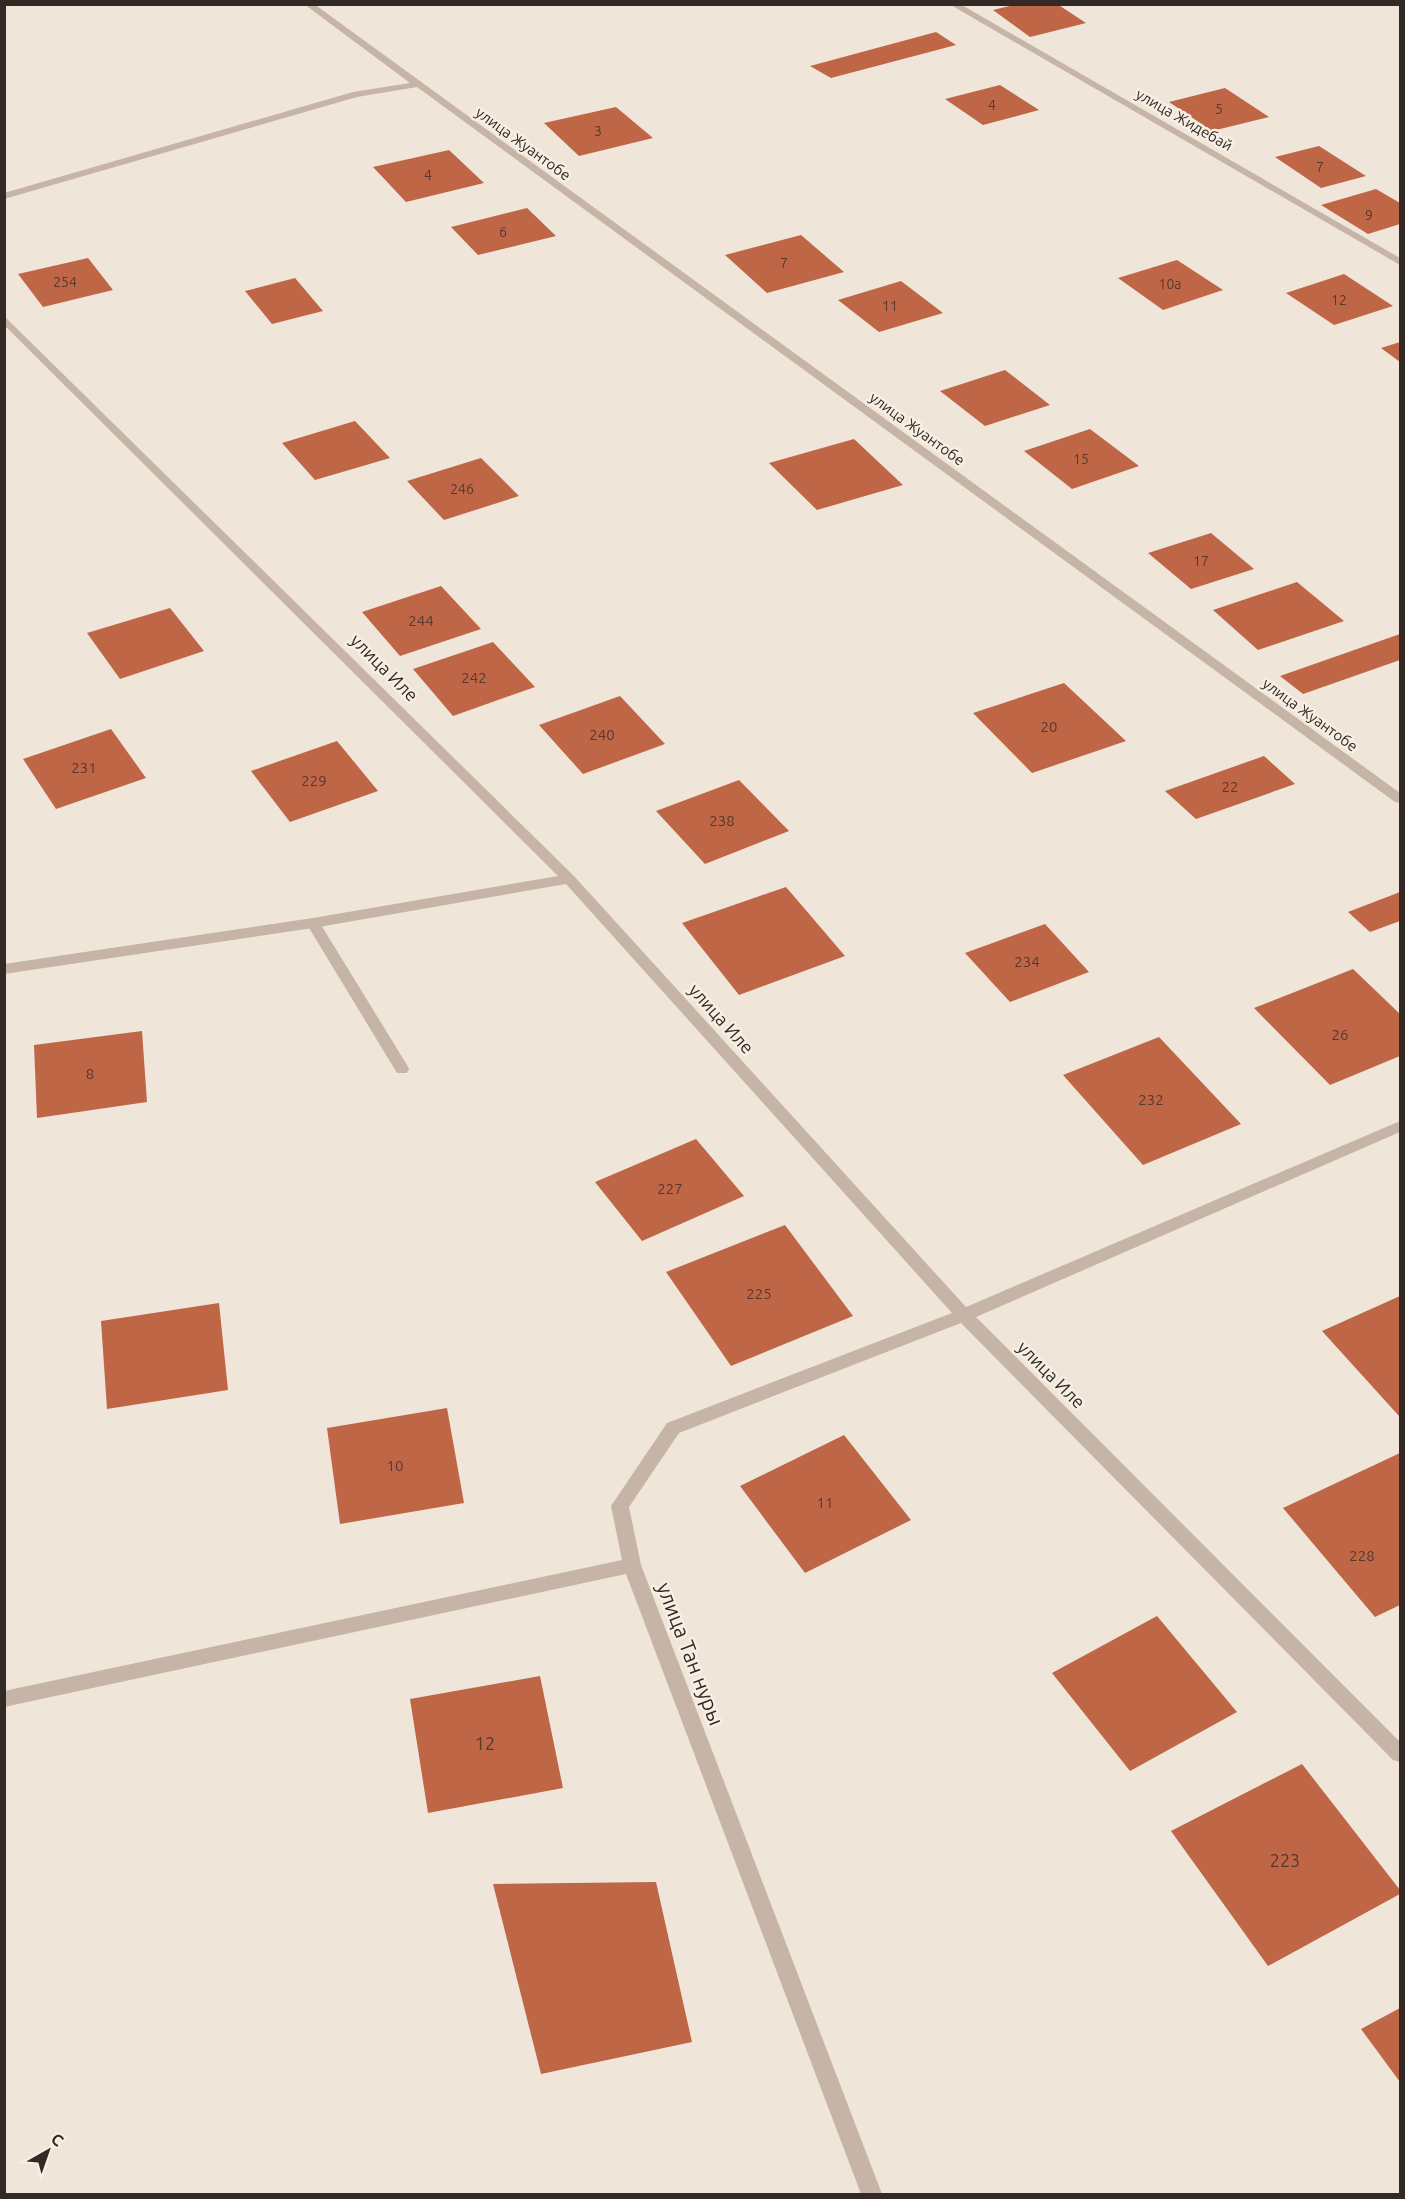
<svg xmlns="http://www.w3.org/2000/svg" width="1405" height="2199" font-family="Ubuntu,sans-serif">
  <style>
    .building { fill: #bf6647 }
    .lines { fill: none; stroke-linecap: round; stroke-linejoin: round }
    .service { fill: #c6b5a6; fill-rule: evenodd }
    .minor { fill: #c6b5a6; fill-rule: evenodd }
    .labels { text-anchor: middle; stroke-width: 5; stroke-linejoin: round; paint-order: stroke }
    .far-number-label { font-size: 14px; fill: #56392e }
    .far-street-label { font-size: 15px; fill: #332a26; stroke: #f8efe4 }
    .number-label { font-size: 15px; fill: #56392e }
    .street-label { font-size: 18px; fill: #332a26; stroke: #f8efe4 }
    .near-number-label { font-size: 18px; fill: #56392e }
    .near-street-label { font-size: 21px; fill: #332a26; stroke: #f8efe4 }
  </style>
  <rect width="100%" height="100%" fill="#efe5d9"/>
  <!-- building -->
  <path class="building" d="M 1018,4 L 1057,4 L 1086,23 L 1030,37 L 993,10 Z
    M 936,32 L 956,45 L 831,78 L 810,66 Z
    M 1000,85 L 1039,110 L 983,125 L 945,99 Z
    M 1225,88 L 1269,117 L 1212,131 L 1169,102 Z
    M 616,107 L 653,138 L 579,156 L 544,123 Z
    M 1319,146 L 1366,176 L 1321,188 L 1275,157 Z
    M 449,150 L 484,183 L 406,202 L 373,167 Z
    M 1376,189 L 1400,203 L 1400,224 L 1368,234 L 1321,205 Z
    M 527,208 L 556,236 L 478,255 L 451,227 Z
    M 801,235 L 844,272 L 767,293 L 725,255 Z
    M 88,258 L 113,290 L 43,307 L 18,274 Z
    M 1177,260 L 1223,290 L 1163,310 L 1118,278 Z
    M 1344,274 L 1393,306 L 1334,325 L 1286,293 Z
    M 295,278 L 323,311 L 272,324 L 245,291 Z
    M 901,281 L 943,313 L 879,332 L 838,300 Z
    M 1400,342 L 1400,362 L 1381,348 Z
    M 1005,370 L 1050,405 L 985,426 L 940,391 Z
    M 355,421 L 390,458 L 315,480 L 282,443 Z
    M 1090,429 L 1139,466 L 1072,489 L 1024,451 Z
    M 854,439 L 903,485 L 817,510 L 769,463 Z
    M 481,458 L 519,496 L 444,520 L 407,481 Z
    M 1211,533 L 1254,569 L 1191,589 L 1148,553 Z
    M 1297,582 L 1344,621 L 1258,650 L 1213,610 Z
    M 441,586 L 481,629 L 400,656 L 362,612 Z
    M 170,608 L 204,651 L 120,679 L 87,633 Z
    M 1400,634 L 1400,660 L 1303,694 L 1280,676 Z
    M 493,642 L 535,687 L 453,716 L 413,669 Z
    M 1064,683 L 1126,741 L 1032,773 L 973,713 Z
    M 620,696 L 665,744 L 583,774 L 539,725 Z
    M 111,729 L 146,778 L 56,809 L 23,759 Z
    M 337,741 L 378,791 L 290,822 L 251,771 Z
    M 1264,756 L 1295,784 L 1196,819 L 1165,791 Z
    M 739,780 L 789,831 L 705,864 L 656,811 Z
    M 786,887 L 845,956 L 739,995 L 682,923 Z
    M 1400,892 L 1400,921 L 1370,932 L 1348,912 Z
    M 1045,924 L 1089,972 L 1010,1002 L 965,953 Z
    M 1353,969 L 1400,1014 L 1400,1056 L 1330,1085 L 1254,1008 Z
    M 142,1031 L 147,1102 L 37,1118 L 34,1045 Z
    M 1159,1037 L 1241,1124 L 1143,1165 L 1063,1075 Z
    M 696,1139 L 744,1196 L 642,1241 L 595,1182 Z
    M 785,1225 L 853,1316 L 731,1366 L 666,1272 Z
    M 1400,1296 L 1400,1415 L 1399,1416 L 1322,1331 Z
    M 219,1303 L 228,1390 L 107,1409 L 101,1321 Z
    M 447,1408 L 464,1503 L 340,1524 L 327,1428 Z
    M 844,1435 L 911,1520 L 805,1573 L 740,1486 Z
    M 1400,1453 L 1400,1605 L 1375,1617 L 1283,1508 Z
    M 1157,1616 L 1237,1712 L 1130,1771 L 1052,1673 Z
    M 540,1676 L 563,1788 L 428,1813 L 410,1699 Z
    M 1302,1764 L 1400,1890 L 1400,1894 L 1268,1966 L 1171,1831 Z
    M 656,1882 L 692,2042 L 541,2074 L 493,1884 Z
    M 1400,2008 L 1400,2082 L 1361,2029 Z"/>
  <g class="lines">
    <!-- service -->
    <path class="service" d="M 313,918 L 318,920 L 407,1065 L 409,1069 L 407,1073 L 397,1073 L 306,923 Z"/>
    <!-- minor -->
    <path class="minor" d="M 304,4 L 314,4 L 1400,793 L 1400,803 L 1395,802 L 417,87 L 357,97 L 4,199 L 4,193 L 353,92 L 410,83 Z
      M 949,4 L 960,4 L 1400,258 L 1400,265 Z
      M 4,316 L 574,876 L 966,1307 L 1400,1121 L 1400,1132 L 976,1317 L 1400,1742 L 1400,1762 L 1393,1760 L 961,1323 L 679,1433 L 629,1507 L 641,1565 L 882,2194 L 861,2194 L 626,1574 L 4,1707 L 4,1691 L 622,1560 L 611,1506 L 667,1423 L 952,1313 L 566,884 L 313,928 L 4,974 L 4,964 L 313,918 L 558,876 L 4,325 Z"/>
  </g>
  <g class="labels">
    <!-- far-number labels -->
    <g class="far-number-label">
      <text x="992" y="110">4</text>
      <text x="1219" y="114">5</text>
      <text x="598" y="136">3</text>
      <text x="1320" y="172">7</text>
      <text x="428" y="180">4</text>
      <text x="1369" y="220">9</text>
      <text x="503" y="237">6</text>
      <text x="784" y="268">7</text>
      <text x="65" y="287">254</text>
      <text x="1170" y="289">10а</text>
      <text x="1339" y="305">12</text>
      <text x="890" y="311">11</text>
      <text x="1081" y="464">15</text>
      <text x="462" y="494">246</text>
      <text x="1201" y="566">17</text>
    </g>
    <!-- far-street labels -->
    <g class="far-street-label">
      <text transform="translate(1184 120) rotate(30)" y="5">улица Жидебай</text>
      <text transform="translate(523 144) rotate(36)" y="5">улица Жуантобе</text>
      <text transform="translate(917 429) rotate(36)" y="5">улица Жуантобе</text>
      <text transform="translate(1310 715) rotate(36)" y="5">улица Жуантобе</text>
    </g>
    <!-- number labels -->
    <g class="number-label">
      <text x="421" y="626">244</text>
      <text x="474" y="683">242</text>
      <text x="1049" y="732">20</text>
      <text x="602" y="740">240</text>
      <text x="84" y="773">231</text>
      <text x="314" y="786">229</text>
      <text x="1230" y="792">22</text>
      <text x="722" y="826">238</text>
      <text x="1027" y="967">234</text>
      <text x="1340" y="1040">26</text>
      <text x="90" y="1079">8</text>
      <text x="1151" y="1105">232</text>
      <text x="670" y="1194">227</text>
      <text x="759" y="1299">225</text>
      <text x="395" y="1471">10</text>
      <text x="825" y="1508">11</text>
      <text x="1362" y="1561">228</text>
    </g>
    <!-- street labels -->
    <g class="street-label">
      <text transform="translate(384 668) rotate(45)" y="6">улица Иле</text>
      <text transform="translate(721 1019) rotate(48)" y="6">улица Иле</text>
      <text transform="translate(1051 1375) rotate(45)" y="6">улица Иле</text>
    </g>
    <!-- near-number labels -->
    <g class="near-number-label">
      <text x="485" y="1750">12</text>
      <text x="1285" y="1867">223</text>
    </g>
    <!-- near-street labels -->
    <g class="near-street-label">
      <text transform="translate(690 1654) rotate(69)" y="7">улица Тан нуры</text>
    </g>
  </g>
  <!-- border -->
  <rect width="1405" height="2199" fill="none" stroke="#332a26" stroke-width="12"/>
  <!-- north arrow -->
  <g transform="translate(48 2151) rotate(40)" stroke="#f8efe4" stroke-width="4.5" paint-order="stroke">
  <path d="M0-4.5L10 22L0 15L-10 22Z" fill="#332a26"/>
  <text y="-9" font-size="16" font-weight="bold" text-anchor="middle" fill="#332a26">С</text>
  </g>
</svg>
